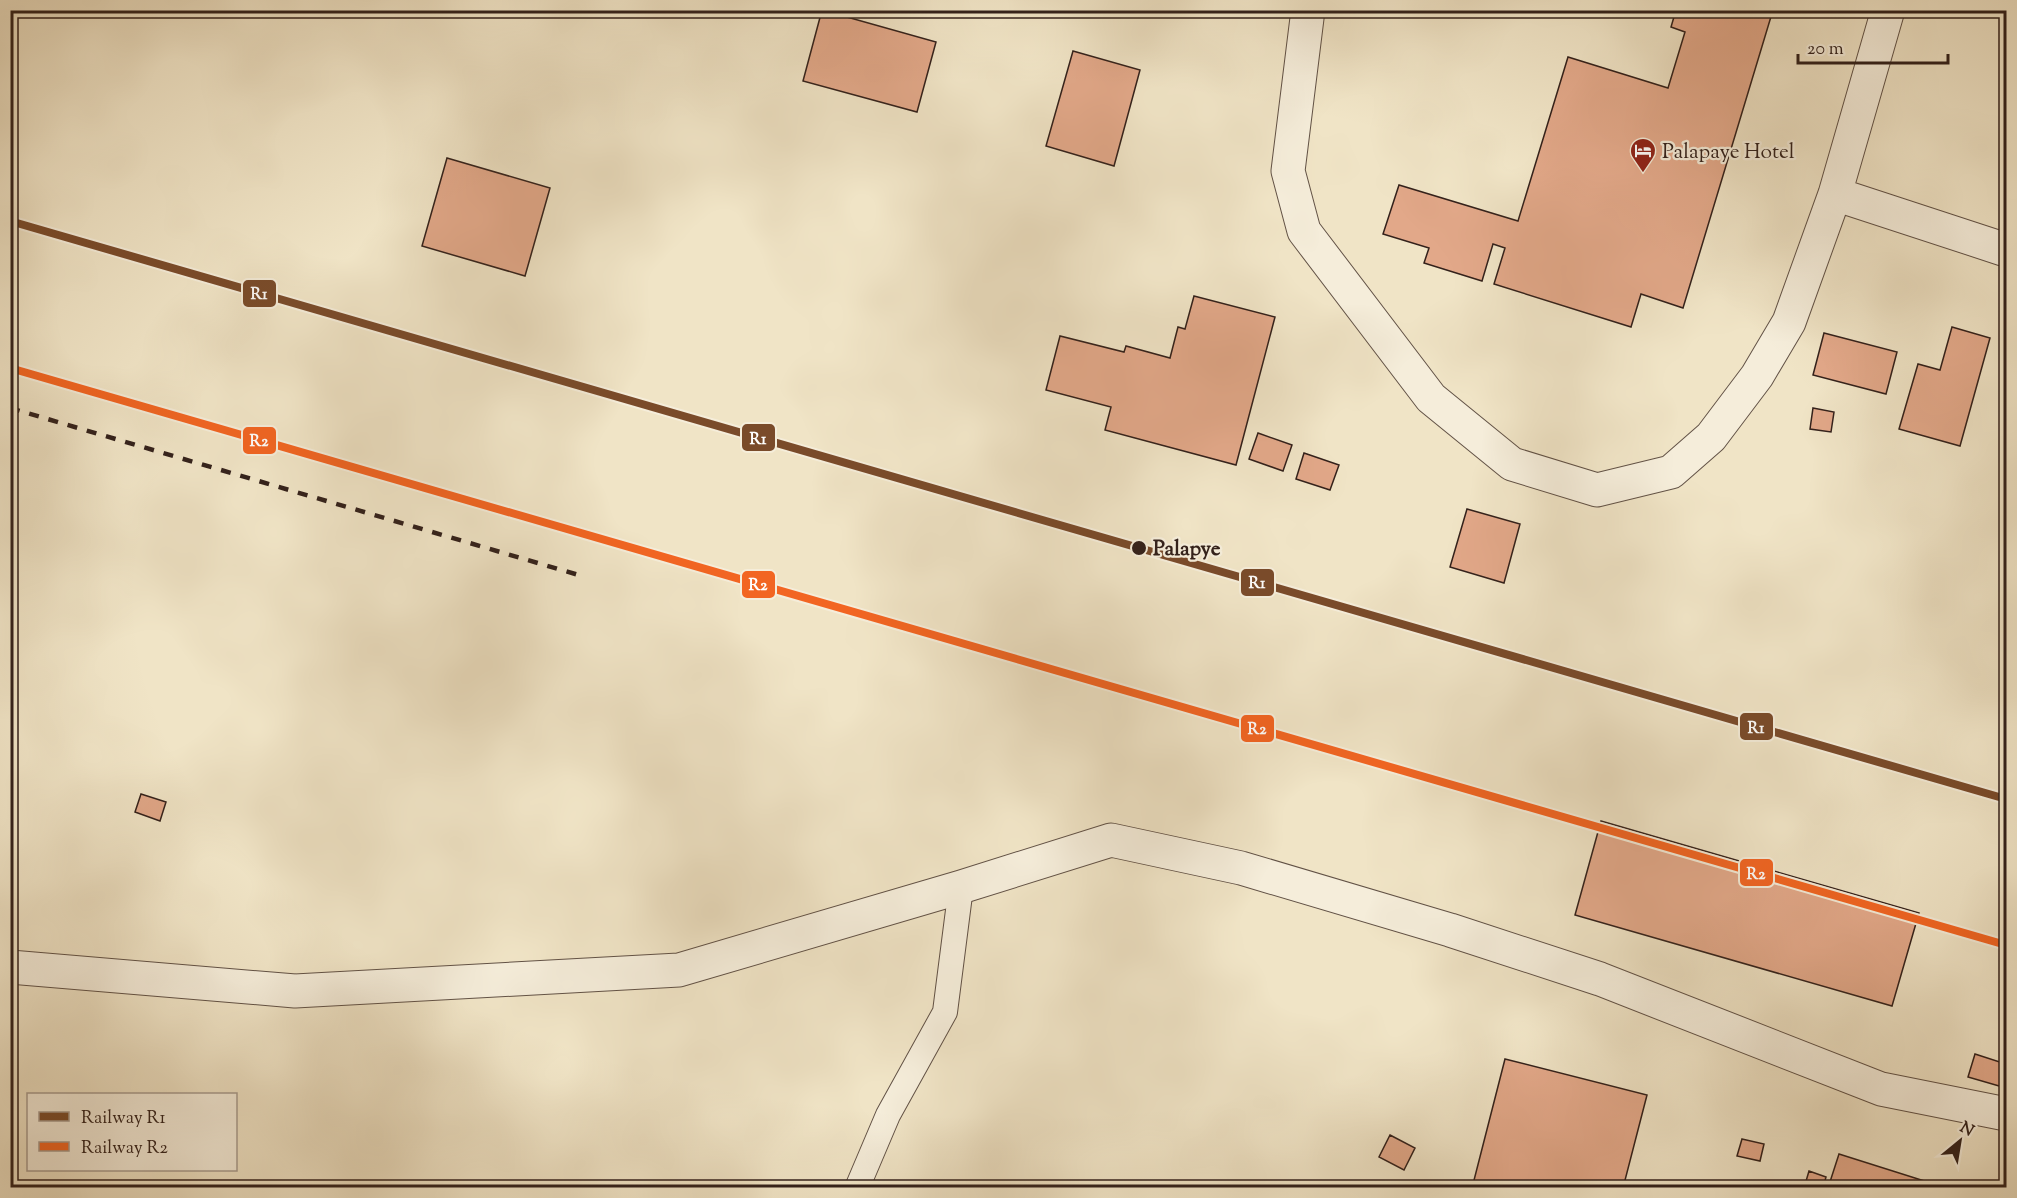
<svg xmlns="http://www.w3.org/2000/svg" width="2017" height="1198" font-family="'Sorts Mill Goudy',serif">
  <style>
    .building { fill: #e2a889; stroke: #33211b; stroke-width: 1.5 }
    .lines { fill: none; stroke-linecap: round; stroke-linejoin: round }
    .lane-casing { stroke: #625246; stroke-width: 26 }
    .street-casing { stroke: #625246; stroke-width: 35 }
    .lane { stroke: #f5edda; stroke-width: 24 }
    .street { stroke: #f5edda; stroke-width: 33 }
    .rail { stroke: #33211b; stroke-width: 4.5; stroke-dasharray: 10 10; stroke-linecap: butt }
    .rail-1-casing { stroke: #f5edda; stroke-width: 12 }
    .rail-2-casing { stroke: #f5edda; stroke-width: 12 }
    .rail-1 { stroke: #7a4b2a; stroke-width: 8 }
    .rail-2 { stroke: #f26522; stroke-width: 8 }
    .stop-dot { fill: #33211b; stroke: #f5edda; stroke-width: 2 }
    .labels { text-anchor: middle; stroke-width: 4.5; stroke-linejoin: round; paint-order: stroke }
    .poi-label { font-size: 21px; fill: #33211b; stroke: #f5edda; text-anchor: start }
    .stop-label { font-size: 21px; font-weight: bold; fill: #33211b; stroke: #f5edda; text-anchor: start }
    .line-badge { stroke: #f5edda; stroke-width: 2 }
    .badge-label { font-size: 16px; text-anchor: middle; font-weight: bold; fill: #fff }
  </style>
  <rect width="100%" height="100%" fill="#f0e4c6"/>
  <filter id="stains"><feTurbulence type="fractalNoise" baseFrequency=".00333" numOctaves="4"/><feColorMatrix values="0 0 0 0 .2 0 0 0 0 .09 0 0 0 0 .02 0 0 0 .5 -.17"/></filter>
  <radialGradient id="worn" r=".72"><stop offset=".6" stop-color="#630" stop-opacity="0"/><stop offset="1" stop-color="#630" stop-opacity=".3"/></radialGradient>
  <!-- building -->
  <path class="building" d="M 822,10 L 936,42 L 917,112 L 803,81 Z
    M 1676,10 L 1773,10 L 1683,308 L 1641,294 L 1631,327 L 1494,284 L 1505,248 L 1493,244 L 1482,281 L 1424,263 L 1429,248 L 1383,234 L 1399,185 L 1518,221 L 1568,57 L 1668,88 L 1685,32 L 1671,27 Z
    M 1073,51 L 1140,70 L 1114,166 L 1046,146 Z
    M 447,158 L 550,188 L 525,276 L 422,246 Z
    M 1194,296 L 1275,317 L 1236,465 L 1105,430 L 1111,407 L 1046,390 L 1060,336 L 1124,352 L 1126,346 L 1170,358 L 1178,327 L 1185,329 Z
    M 1952,327 L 1990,338 L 1960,446 L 1899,429 L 1918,364 L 1940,370 Z
    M 1824,333 L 1897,352 L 1886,394 L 1813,375 Z
    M 1813,408 L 1834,412 L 1831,432 L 1810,429 Z
    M 1258,433 L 1292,445 L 1283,471 L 1249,459 Z
    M 1304,453 L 1339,465 L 1330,490 L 1296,479 Z
    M 1467,509 L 1520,524 L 1504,583 L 1450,567 Z
    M 141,794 L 166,802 L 160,821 L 135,812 Z
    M 1601,821 L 1919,913 L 1892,1006 L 1575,915 Z
    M 1975,1054 L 2006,1064 L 2006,1088 L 1968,1077 Z
    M 1505,1059 L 1647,1095 L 1623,1188 L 1472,1188 Z
    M 1390,1135 L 1415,1148 L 1404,1170 L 1379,1157 Z
    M 1742,1139 L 1764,1144 L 1760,1161 L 1737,1156 Z
    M 1839,1154 L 1934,1184 L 1933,1188 L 1828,1188 Z
    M 1809,1171 L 1826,1177 L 1823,1188 L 1804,1188 Z"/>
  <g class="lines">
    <defs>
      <path id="lane" d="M 857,1188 L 888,1115 L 945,1012 L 961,887"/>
      <path id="street" d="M 1308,10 L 1288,171 L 1304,231 L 1431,398 L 1512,464 L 1597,490 L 1671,472 L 1711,437 L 1757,376 L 1789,322 L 1835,194 L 1888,10
        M 1835,194 L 2006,250
        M 10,967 L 295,991 L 679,970 L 961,887 L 1111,840 L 1241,868 L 1450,930 L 1600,979 L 1881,1089 L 2006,1114"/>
    </defs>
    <!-- lane casing -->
    <use href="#lane" class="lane-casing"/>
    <!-- street casing -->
    <use href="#street" class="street-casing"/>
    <!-- lane -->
    <use href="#lane" class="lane"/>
    <!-- street -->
    <use href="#street" class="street"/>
    <!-- rail -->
    <path class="rail" d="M 10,368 L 2006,945
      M 10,408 L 582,576"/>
    <defs>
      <path id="rail-1" d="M 10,221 L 2006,799"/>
      <path id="rail-2" d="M 10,368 L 2006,945"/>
    </defs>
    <!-- rail-1 casing -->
    <use href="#rail-1" class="rail-1-casing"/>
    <!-- rail-2 casing -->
    <use href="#rail-2" class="rail-2-casing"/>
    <!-- rail-1 -->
    <use href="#rail-1" class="rail-1"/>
    <!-- rail-2 -->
    <use href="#rail-2" class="rail-2"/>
  </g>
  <!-- icons -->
  <defs>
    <symbol id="hotel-pin" viewBox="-11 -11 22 30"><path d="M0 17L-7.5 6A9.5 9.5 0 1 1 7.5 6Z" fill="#8f2418" stroke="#f5edda"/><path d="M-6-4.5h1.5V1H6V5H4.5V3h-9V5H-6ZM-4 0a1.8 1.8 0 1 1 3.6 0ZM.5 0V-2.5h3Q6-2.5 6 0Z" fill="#fff"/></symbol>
  </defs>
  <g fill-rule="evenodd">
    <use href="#hotel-pin" x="1628" y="136" width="30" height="40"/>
  </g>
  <!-- markers -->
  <circle class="stop-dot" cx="1139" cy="548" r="8"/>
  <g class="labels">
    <!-- poi labels -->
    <g class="poi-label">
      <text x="1662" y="158">Palapaye Hotel</text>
    </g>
    <!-- stop labels -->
    <g class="stop-label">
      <text x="1153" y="555">Palapye</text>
    </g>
  </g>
  <g class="line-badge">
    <rect x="242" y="279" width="35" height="29" rx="6" fill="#7a4b2a"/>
    <rect x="741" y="423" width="35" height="29" rx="6" fill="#7a4b2a"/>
    <rect x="242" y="426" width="35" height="29" rx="6" fill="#f26522"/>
    <rect x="1240" y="568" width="35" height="29" rx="6" fill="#7a4b2a"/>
    <rect x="741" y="570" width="35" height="29" rx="6" fill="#f26522"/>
    <rect x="1739" y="712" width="35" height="29" rx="6" fill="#7a4b2a"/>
    <rect x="1240" y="714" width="35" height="29" rx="6" fill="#f26522"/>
    <rect x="1739" y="858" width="35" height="29" rx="6" fill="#f26522"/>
  </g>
  <g class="badge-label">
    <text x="259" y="299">R1</text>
    <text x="758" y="444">R1</text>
    <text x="259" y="446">R2</text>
    <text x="1257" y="588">R1</text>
    <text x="758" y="590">R2</text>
    <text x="1756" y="733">R1</text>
    <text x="1257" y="734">R2</text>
    <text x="1756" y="879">R2</text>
  </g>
  <!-- margin -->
  <rect width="2017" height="1198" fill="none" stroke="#f0e4c6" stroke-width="36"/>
  <rect x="12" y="12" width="1993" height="1174" fill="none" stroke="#33211b" stroke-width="3"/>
  <rect x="18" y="18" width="1981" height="1162" fill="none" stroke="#33211b" stroke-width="1.5"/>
  <!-- legend -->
  <rect x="27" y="1093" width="210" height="78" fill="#f5edda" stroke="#a79b8e" stroke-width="1.5"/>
  <rect x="39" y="1112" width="30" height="9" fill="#7a4b2a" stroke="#a79b8e" stroke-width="1.5"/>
  <text x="81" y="1123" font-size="18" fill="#33211b">Railway R1</text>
  <rect x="39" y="1142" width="30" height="9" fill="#f26522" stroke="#a79b8e" stroke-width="1.5"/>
  <text x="81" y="1153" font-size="18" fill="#33211b">Railway R2</text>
  <!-- north arrow -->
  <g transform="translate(1960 1141) rotate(30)" stroke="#f5edda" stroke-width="4.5" paint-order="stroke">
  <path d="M0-4.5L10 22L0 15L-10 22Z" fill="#33211b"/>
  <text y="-9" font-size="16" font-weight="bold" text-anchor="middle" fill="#33211b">N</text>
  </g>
  <!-- scale -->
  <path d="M1798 54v9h150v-9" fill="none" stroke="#33211b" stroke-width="3"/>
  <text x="1807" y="54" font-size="18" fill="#33211b" stroke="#f5edda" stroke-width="4.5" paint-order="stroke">20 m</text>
  <rect width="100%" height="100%" filter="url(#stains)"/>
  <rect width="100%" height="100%" fill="url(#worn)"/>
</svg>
